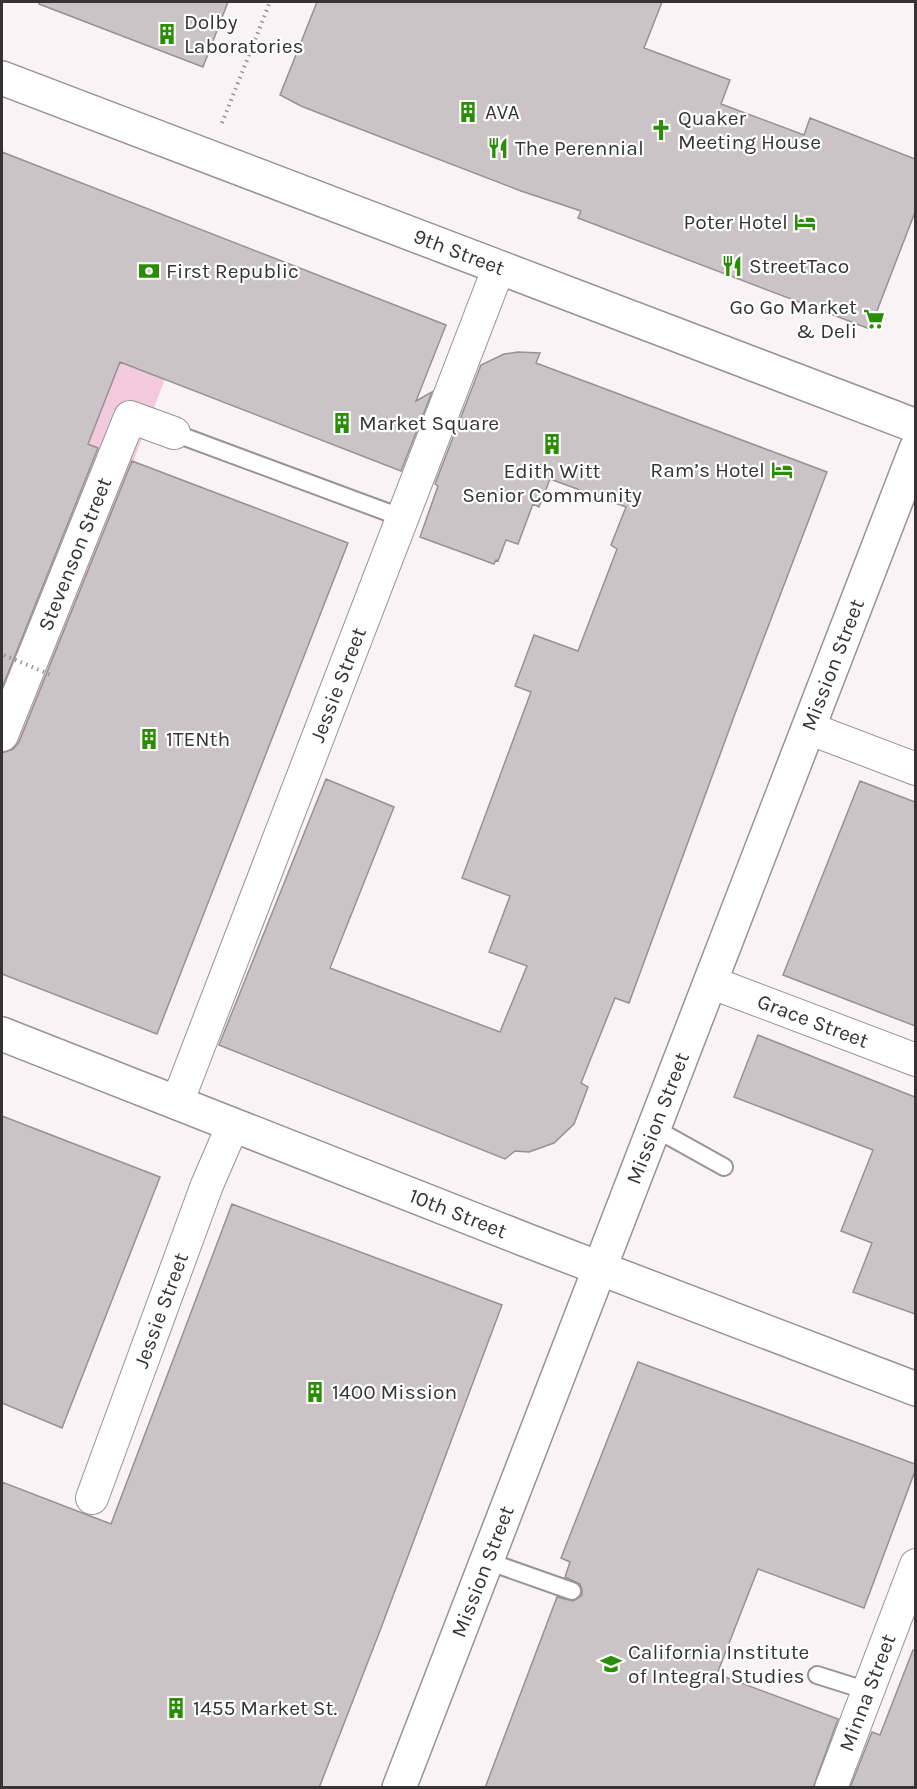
<svg xmlns="http://www.w3.org/2000/svg" width="917" height="1789" font-family="Karla,sans-serif">
  <style>
    .green { fill: #f2cadb }
    .building { fill: #cac4c7; stroke: #979194; stroke-width: 1.5 }
    .lines { fill: none; stroke-linecap: round; stroke-linejoin: round }
    .lane-casing { stroke: #989395; stroke-width: 20 }
    .street-casing { stroke: #989395; stroke-width: 34 }
    .secondary-casing { stroke: #989395; stroke-width: 36 }
    .path { stroke: #969293; stroke-width: 4; stroke-dasharray: 1.5 4.5; stroke-linecap: butt }
    .lane { stroke: #fff; stroke-width: 16 }
    .street { stroke: #fff; stroke-width: 32 }
    .secondary { stroke: #fff; stroke-width: 33 }
    .path-bridge { stroke: #969293; stroke-width: 4; stroke-dasharray: 1.5 4.5; stroke-linecap: butt }
    .labels { text-anchor: middle; stroke-width: 4.5; stroke-linejoin: round; paint-order: stroke }
    .poi-label { font-size: 21px; fill: #353334; stroke: #fff; text-anchor: start }
    .street-label { font-size: 21px; fill: #353334; stroke: #fff }
  </style>
  <rect width="100%" height="100%" fill="#f9f3f5"/>
  <!-- green -->
  <path class="green" d="M 120,362 L 165,379 L 2,803 L 2,661 Z"/>
  <!-- building -->
  <path class="building" d="M 40,2 L 228,2 L 203,67 L 39,4 Z
    M 317,2 L 662,2 L 644,48 L 730,80 L 721,104 L 804,135 L 810,118 L 915,159 L 915,212 L 870,329 L 578,218 L 581,211 L 521,191 L 334,119 L 301,106 L 280,95 Z
    M 2,152 L 446,325 L 416,401 L 432,392 L 401,471 L 120,362 L 88,444 L 98,448 L 2,688 Z
    M 518,352 L 540,353 L 536,363 L 827,472 L 736,711 L 629,1003 L 615,998 L 581,1083 L 588,1087 L 574,1124 L 554,1143 L 529,1152 L 515,1151 L 505,1159 L 219,1045 L 326,779 L 394,807 L 330,968 L 500,1032 L 527,966 L 489,952 L 510,896 L 462,878 L 531,692 L 515,686 L 534,635 L 578,651 L 617,549 L 611,545 L 626,507 L 550,479 L 539,507 L 533,504 L 518,544 L 506,540 L 498,561 L 496,560 L 494,564 L 420,537 L 438,486 L 435,484 L 481,365 L 504,354 Z
    M 132,461 L 348,543 L 157,1034 L 2,974 L 2,753 L 13,749 L 19,742 Z
    M 860,781 L 915,802 L 915,1026 L 783,975 Z
    M 758,1035 L 915,1097 L 915,1314 L 853,1292 L 872,1243 L 841,1231 L 873,1150 L 734,1097 Z
    M 2,1116 L 160,1177 L 62,1428 L 2,1403 Z
    M 232,1204 L 502,1305 L 381,1628 L 319,1788 L 2,1788 L 2,1482 L 111,1524 Z
    M 638,1362 L 915,1464 L 915,1471 L 864,1608 L 758,1569 L 717,1674 L 838,1719 L 813,1788 L 485,1788 L 557,1597 L 573,1601 L 582,1595 L 582,1590 L 580,1584 L 565,1577 L 570,1562 L 561,1558 Z
    M 913,1650 L 915,1650 L 915,1788 L 850,1788 L 872,1732 L 880,1735 Z"/>
  <g class="lines">
    <defs>
      <path id="lane" d="M 174,433 L 403,518
        M 654,1128 L 724,1167
        M 487,1561 L 572,1591
        M 817,1675 L 868,1691"/>
      <g id="street">
        <path d="M 808,728 L 916,769"/>
        <path id="s1" d="M 2,735 L 130,417 L 174,433"/>
        <path id="s2" d="M 710,982 L 916,1060"/>
        <path id="s3" d="M 177,1103 L 499,267"/>
        <path id="s4" d="M 92,1498 L 207,1185 L 233,1125"/>
        <path id="s5" d="M 831,1788 L 916,1565"/>
      </g>
      <g id="secondary">
        <path id="s6" d="M 2,78 L 916,426"/>
        <path id="s7" d="M 2,1034 L 531,1242 L 916,1389"/>
        <path id="s8" d="M 399,1788 L 916,449"/>
      </g>
    </defs>
    <!-- lane casing -->
    <use href="#lane" class="lane-casing"/>
    <!-- street casing -->
    <use href="#street" class="street-casing"/>
    <!-- secondary casing -->
    <use href="#secondary" class="secondary-casing"/>
    <!-- path -->
    <path class="path" d="M 222,123 L 270,2"/>
    <!-- lane -->
    <use href="#lane" class="lane"/>
    <!-- street -->
    <use href="#street" class="street"/>
    <!-- secondary -->
    <use href="#secondary" class="secondary"/>
    <!-- path-bridge -->
    <path class="path-bridge" d="M 4,655 L 51,675"/>
  </g>
  <!-- icons -->
  <defs>
    <symbol id="building-bare" viewBox="-9 -9 18 18"><path d="M-4-6H4V6H1V3H-1V6H-4ZM-2.5-4.3h1.7v1.8h-1.7ZM.8-4.3h1.7v1.8H.8ZM-2.5-1h1.7V.8h-1.7ZM.8-1h1.7V.8H.8Z" fill="#2a8d06" stroke="#fff" stroke-width="2.5" paint-order="stroke"/></symbol>
    <symbol id="church-bare" viewBox="-9 -9 18 18"><path d="M-1.2-6h2.4v3.5h3.3v2.4h-3.3V6h-2.4V-.1h-3.3v-2.4h3.3Z" fill="#2a8d06" stroke="#fff" stroke-width="2.5" paint-order="stroke"/></symbol>
    <symbol id="restaurant-bare" viewBox="-9 -9 18 18"><path d="M-5-6h1v4h1v-4h1v4h1v-4h1v5L-1.5 .5V6h-2V.5L-5-1ZM5-6V6H3V1.5H1.5Q1.5-4 5-6Z" fill="#2a8d06" stroke="#fff" stroke-width="2.5" paint-order="stroke"/></symbol>
    <symbol id="hotel-bare" viewBox="-9 -9 18 18"><path d="M-6-4.5h1.5V1H6V5H4.5V3h-9V5H-6ZM-4 0a1.8 1.8 0 1 1 3.6 0ZM.5 0V-2.5h3Q6-2.5 6 0Z" fill="#2a8d06" stroke="#fff" stroke-width="2.5" paint-order="stroke"/></symbol>
    <symbol id="bank-bare" viewBox="-9 -9 18 18"><path d="M-6-4H6V4H-6ZM0-2.3a2.3 2.3 0 1 0 0 4.6a2.3 2.3 0 1 0 0-4.6Z" fill="#2a8d06" stroke="#fff" stroke-width="2.5" paint-order="stroke"/></symbol>
    <symbol id="supermarket-bare" viewBox="-9 -9 18 18"><path d="M-6-5.5h2.5l.6 2H6L4.5 2H-2.5L-4.4-4H-6ZM-1.5 3.2a1.3 1.3 0 1 0 .1 0ZM3 3.2a1.3 1.3 0 1 0 .1 0Z" fill="#2a8d06" stroke="#fff" stroke-width="2.5" paint-order="stroke"/></symbol>
    <symbol id="university-bare" viewBox="-9 -9 18 18"><path d="M0-5L7-2L0 1L-7-2ZM-4 1L0 2.5L4 1V4Q0 6-4 4Z" fill="#2a8d06" stroke="#fff" stroke-width="2.5" paint-order="stroke"/></symbol>
  </defs>
  <g fill-rule="evenodd">
    <use href="#building-bare" x="152" y="19" width="30" height="30"/>
    <use href="#building-bare" x="453" y="97" width="30" height="30"/>
    <use href="#church-bare" x="646" y="115" width="30" height="30"/>
    <use href="#restaurant-bare" x="483" y="133" width="30" height="30"/>
    <use href="#hotel-bare" x="790" y="207" width="30" height="30"/>
    <use href="#restaurant-bare" x="717" y="251" width="30" height="30"/>
    <use href="#bank-bare" x="134" y="256" width="30" height="30"/>
    <use href="#supermarket-bare" x="859" y="304" width="30" height="30"/>
    <use href="#building-bare" x="327" y="408" width="30" height="30"/>
    <use href="#building-bare" x="537" y="429" width="30" height="30"/>
    <use href="#hotel-bare" x="767" y="455" width="30" height="30"/>
    <use href="#building-bare" x="134" y="724" width="30" height="30"/>
    <use href="#building-bare" x="300" y="1377" width="30" height="30"/>
    <use href="#university-bare" x="596" y="1649" width="30" height="30"/>
    <use href="#building-bare" x="161" y="1693" width="30" height="30"/>
  </g>
  <g class="labels">
    <!-- poi labels -->
    <g class="poi-label">
      <text x="184" y="29">Dolby<tspan x="184" dy="24">Laboratories</tspan></text>
      <text x="485" y="119">AVA</text>
      <text x="678" y="125">Quaker<tspan x="678" dy="24">Meeting House</tspan></text>
      <text x="515" y="155">The Perennial</text>
      <text x="788" y="229" text-anchor="end">Poter Hotel</text>
      <text x="749" y="273">StreetTaco</text>
      <text x="166" y="278">First Republic</text>
      <text x="857" y="314" text-anchor="end">Go Go Market<tspan x="857" dy="24">&amp; Deli</tspan></text>
      <text x="359" y="430">Market Square</text>
      <text x="765" y="477" text-anchor="end">Ram’s Hotel</text>
      <text x="552" y="478" text-anchor="middle">Edith Witt<tspan x="552" dy="24">Senior Community</tspan></text>
      <text x="166" y="746">1TENth</text>
      <text x="332" y="1399">1400 Mission</text>
      <text x="628" y="1659">California Institute<tspan x="628" dy="24">of Integral Studies</tspan></text>
      <text x="193" y="1715">1455 Market St.</text>
    </g>
    <!-- street labels -->
    <g class="street-label">
      <text dy="7" stroke="none"><textPath href="#s6" startOffset="489">9th Street</textPath></text>
      <text dy="7" stroke="none"><textPath href="#s1" startOffset="195">Stevenson Street</textPath></text>
      <text dy="7" stroke="none"><textPath href="#s8" startOffset="1204">Mission Street</textPath></text>
      <text dy="7" stroke="none"><textPath href="#s3" startOffset="448">Jessie Street</textPath></text>
      <text dy="7" stroke="none"><textPath href="#s2" startOffset="110">Grace Street</textPath></text>
      <text dy="7" stroke="none"><textPath href="#s8" startOffset="718">Mission Street</textPath></text>
      <text dy="7" stroke="none"><textPath href="#s7" startOffset="490">10th Street</textPath></text>
      <text dy="7" stroke="none"><textPath href="#s4" startOffset="200">Jessie Street</textPath></text>
      <text dy="7" stroke="none"><textPath href="#s8" startOffset="232">Mission Street</textPath></text>
      <text dy="7" stroke="none"><textPath href="#s5" startOffset="102">Minna Street</textPath></text>
    </g>
  </g>
  <!-- border -->
  <rect width="917" height="1789" fill="none" stroke="#353334" stroke-width="6"/>
</svg>
